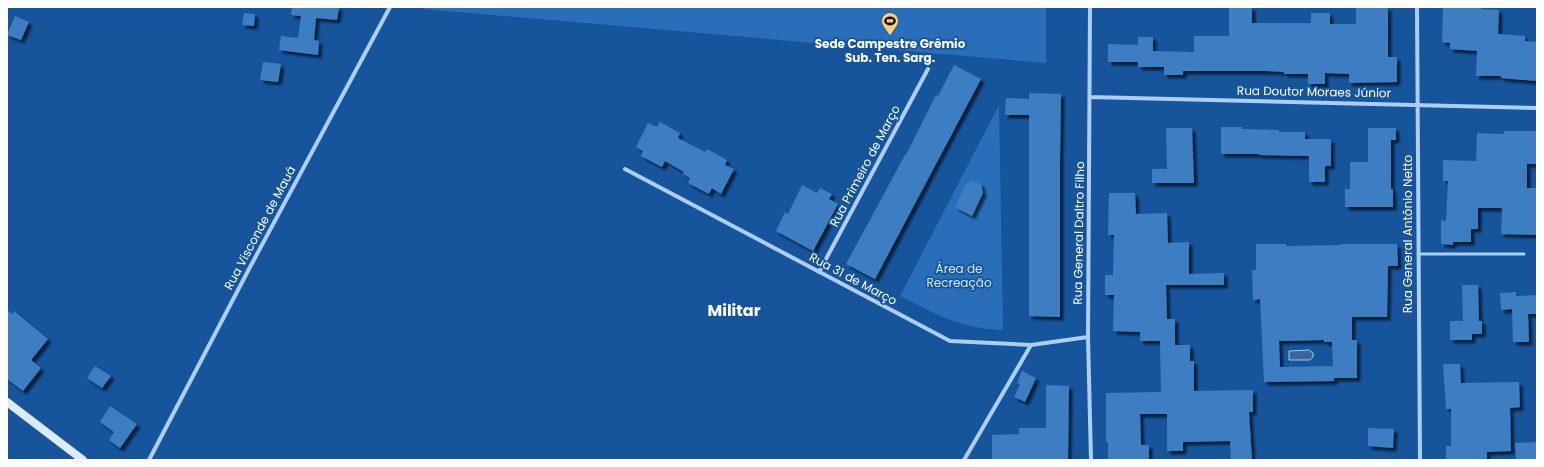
<svg xmlns="http://www.w3.org/2000/svg" width="1544" height="467" font-family="Poppins,sans-serif">
  <style>
    .green { fill: #296eb9 }
    .water { fill: #3a669a; stroke: #9ec9f5 }
    .building { fill: #3e7dc2; fill-rule: evenodd; filter: url(#shadow) }
    .lines { fill: none; stroke-linecap: round; stroke-linejoin: round }
    .lane { stroke: #accef3; stroke-width: 3 }
    .street { stroke: #accef3; stroke-width: 4 }
    .secondary { stroke: #dbeafc; stroke-width: 8 }
    .labels { text-anchor: middle; stroke-width: 3.5; stroke-linejoin: round; paint-order: stroke }
    .poi-label { font-size: 12px; font-weight: bold; fill: #fff; stroke: #16549c }
    .street-label { font-size: 12px; fill: #fff; stroke: #16549c }
    .park-label { font-size: 12px; fill: #d4e7fd; stroke: #16549c }
    .district-label { font-size: 16px; font-weight: bold; fill: #fff; stroke: #16549c }
  </style>
  <defs>
    <filter id="shadow"><feDropShadow dx="3.5" dy="3.5" stdDeviation="1" flood-color="#0009"/></filter>
  </defs>
  <rect width="100%" height="100%" fill="#16549c"/>
  <!-- green -->
  <path class="green" d="M 424,7 L 1046,7 L 1046,63 L 423,9 Z
    M 999,105 L 1003,330 C 961,329 936,314 900,296 Z"/>
  <!-- water -->
  <path class="water" d="M 1309,350 L 1313,353 L 1313,357 L 1310,360 L 1289,360 L 1289,351 Z"/>
  <!-- building -->
  <path class="building" d="M 292,7 L 339,7 L 337,20 L 316,18 L 314,40 L 319,41 L 318,55 L 279,50 L 281,36 L 298,38 L 301,16 L 291,15 Z
    M 1229,7 L 1252,7 L 1252,23 L 1311,23 L 1311,13 L 1330,13 L 1330,24 L 1356,24 L 1356,7 L 1388,7 L 1388,57 L 1397,57 L 1397,82 L 1349,83 L 1349,74 L 1325,73 L 1325,84 L 1308,84 L 1308,74 L 1284,74 L 1284,72 L 1267,71 L 1183,71 L 1183,75 L 1164,75 L 1164,67 L 1138,67 L 1138,62 L 1108,62 L 1108,44 L 1138,45 L 1138,37 L 1153,37 L 1153,51 L 1194,52 L 1194,36 L 1229,36 Z
    M 1443,7 L 1482,7 L 1481,9 L 1499,10 L 1498,34 L 1525,36 L 1525,41 L 1537,42 L 1537,81 L 1501,78 L 1501,76 L 1476,76 L 1477,51 L 1450,49 L 1450,43 L 1442,42 Z
    M 244,13 L 255,14 L 254,26 L 242,25 Z
    M 15,16 L 29,22 L 21,40 L 7,35 Z
    M 263,62 L 281,64 L 278,82 L 260,80 Z
    M 954,65 L 981,79 L 875,279 L 846,264 L 905,155 L 906,155 L 936,95 L 938,96 Z
    M 1029,93 L 1061,94 L 1060,160 L 1060,317 L 1029,316 L 1029,115 L 1005,115 L 1006,98 L 1029,99 Z
    M 660,122 L 680,133 L 678,138 L 705,152 L 707,149 L 727,160 L 725,165 L 734,169 L 721,194 L 712,188 L 709,194 L 688,183 L 690,178 L 683,174 L 684,172 L 665,161 L 662,167 L 641,156 L 643,151 L 636,147 L 648,123 L 657,127 Z
    M 1221,127 L 1242,127 L 1242,129 L 1279,130 L 1279,132 L 1305,132 L 1305,139 L 1331,139 L 1331,166 L 1325,166 L 1325,182 L 1309,182 L 1309,156 L 1259,155 L 1259,154 L 1221,154 Z
    M 1166,128 L 1192,128 L 1194,183 L 1152,183 L 1152,169 L 1167,169 Z
    M 1368,128 L 1396,128 L 1396,140 L 1391,140 L 1391,189 L 1393,189 L 1393,207 L 1345,207 L 1345,189 L 1350,189 L 1350,162 L 1368,162 Z
    M 1504,131 L 1537,131 L 1537,164 L 1527,164 L 1527,188 L 1537,188 L 1537,235 L 1501,234 L 1502,208 L 1478,208 L 1478,229 L 1471,229 L 1471,242 L 1453,242 L 1453,245 L 1441,244 L 1441,220 L 1446,221 L 1448,181 L 1443,181 L 1443,160 L 1476,161 L 1477,133 L 1504,134 Z
    M 972,180 L 981,184 L 983,193 L 972,216 L 955,207 L 965,186 Z
    M 802,185 L 817,193 L 820,188 L 832,194 L 829,199 L 838,204 L 813,251 L 776,231 L 785,212 L 788,214 Z
    M 1109,193 L 1135,193 L 1136,214 L 1167,213 L 1168,243 L 1189,242 L 1189,274 L 1224,273 L 1224,285 L 1166,285 L 1167,319 L 1175,319 L 1175,345 L 1190,345 L 1190,361 L 1194,361 L 1194,391 L 1253,390 L 1253,412 L 1249,412 L 1252,460 L 1231,460 L 1230,441 L 1183,442 L 1183,451 L 1167,451 L 1167,414 L 1140,414 L 1141,445 L 1149,445 L 1149,460 L 1108,460 L 1108,442 L 1106,442 L 1106,393 L 1161,392 L 1160,341 L 1140,341 L 1140,332 L 1113,331 L 1114,295 L 1105,295 L 1105,275 L 1113,275 L 1114,235 L 1108,235 Z
    M 1256,244 L 1286,244 L 1286,246 L 1340,245 L 1340,244 L 1397,244 L 1398,266 L 1388,266 L 1387,317 L 1352,317 L 1352,340 L 1357,340 L 1357,378 L 1334,378 L 1334,381 L 1264,382 L 1260,299 L 1253,300 L 1252,270 L 1256,270 ZM 1324,340 L 1324,342 L 1332,342 L 1333,366 L 1280,367 L 1279,341 Z
    M 1462,285 L 1478,285 L 1479,321 L 1482,321 L 1482,334 L 1472,334 L 1472,340 L 1450,340 L 1450,321 L 1463,321 Z
    M 1516,292 L 1516,296 L 1537,295 L 1537,314 L 1528,314 L 1529,342 L 1513,342 L 1512,309 L 1501,310 L 1500,293 Z
    M 7,310 L 12,314 L 14,311 L 48,339 L 31,360 L 41,368 L 23,391 L 7,379 Z
    M 1443,364 L 1460,364 L 1461,383 L 1519,382 L 1520,407 L 1510,408 L 1511,451 L 1487,452 L 1487,460 L 1446,460 L 1446,446 L 1451,446 L 1451,409 L 1446,409 Z
    M 95,366 L 111,376 L 102,388 L 87,378 Z
    M 1022,371 L 1036,378 L 1025,402 L 1014,397 L 1020,384 L 1017,383 Z
    M 1046,385 L 1069,386 L 1068,460 L 992,460 L 992,435 L 1019,434 L 1019,428 L 1046,428 Z
    M 110,406 L 137,424 L 120,448 L 109,440 L 114,432 L 100,422 Z
    M 1368,428 L 1394,429 L 1393,448 L 1368,446 Z
    M 1537,442 L 1537,460 L 1516,460 L 1515,443 Z"/>
  <g class="lines">
    <!-- lane -->
    <path class="lane" d="M 1418,254 L 1524,254"/>
    <!-- street -->
    <path class="street" d="M 1090,7 L 1088,337 L 1091,460
      M 1417,7 L 1420,460
      M 1090,97 L 1537,108
      M 625,169 L 950,341 L 1031,345 L 1088,337
      M 819,272 L 928,69
      M 149,460 L 249,269 L 390,7
      M 964,460 L 1031,345"/>
    <!-- secondary -->
    <path class="secondary" d="M 7,402 L 83,460"/>
  </g>
  <!-- icons -->
  <defs>
    <symbol id="stadium-pin" viewBox="-11 -11 22 30"><path d="M0 17L-7.5 6A9.5 9.5 0 1 1 7.5 6Z" fill="#ffd16e" stroke="#16549c"/><path d="M0-5a6.5 5 0 1 0 0 10a6.5 5 0 1 0 0-10ZM-3.5-1.8h7v3.6h-7Z" fill="#111"/></symbol>
  </defs>
  <g fill-rule="evenodd">
    <use href="#stadium-pin" x="880" y="11" width="20" height="27"/>
  </g>
  <g class="labels">
    <!-- poi labels -->
    <g class="poi-label">
      <text x="890" y="48">Sede Campestre Grêmio<tspan x="890" dy="14">Sub. Ten. Sarg.</tspan></text>
    </g>
    <!-- street labels -->
    <g class="street-label">
      <text transform="translate(1314 92) rotate(1)" y="4">Rua Doutor Moraes Júnior</text>
      <text transform="translate(865 166) rotate(-62)" y="4">Rua Primeiro de Março</text>
      <text transform="translate(260 228) rotate(-62)" y="4">Rua Visconde de Mauá</text>
      <text transform="translate(1079 233) rotate(-89)" y="4">Rua General Daltro Filho</text>
      <text transform="translate(1408 234) rotate(-90)" y="4">Rua General Antônio Netto</text>
      <text transform="translate(853 279) rotate(28)" y="4">Rua 31 de Março</text>
    </g>
    <!-- park labels -->
    <g class="park-label">
      <text x="959" y="273">Área de<tspan x="959" dy="14">Recreação</tspan></text>
    </g>
    <!-- district labels -->
    <g class="district-label">
      <text x="734" y="316">Militar</text>
    </g>
  </g>
  <!-- border -->
  <rect width="1544" height="467" fill="none" stroke="#ffffff" stroke-width="16"/>
</svg>
